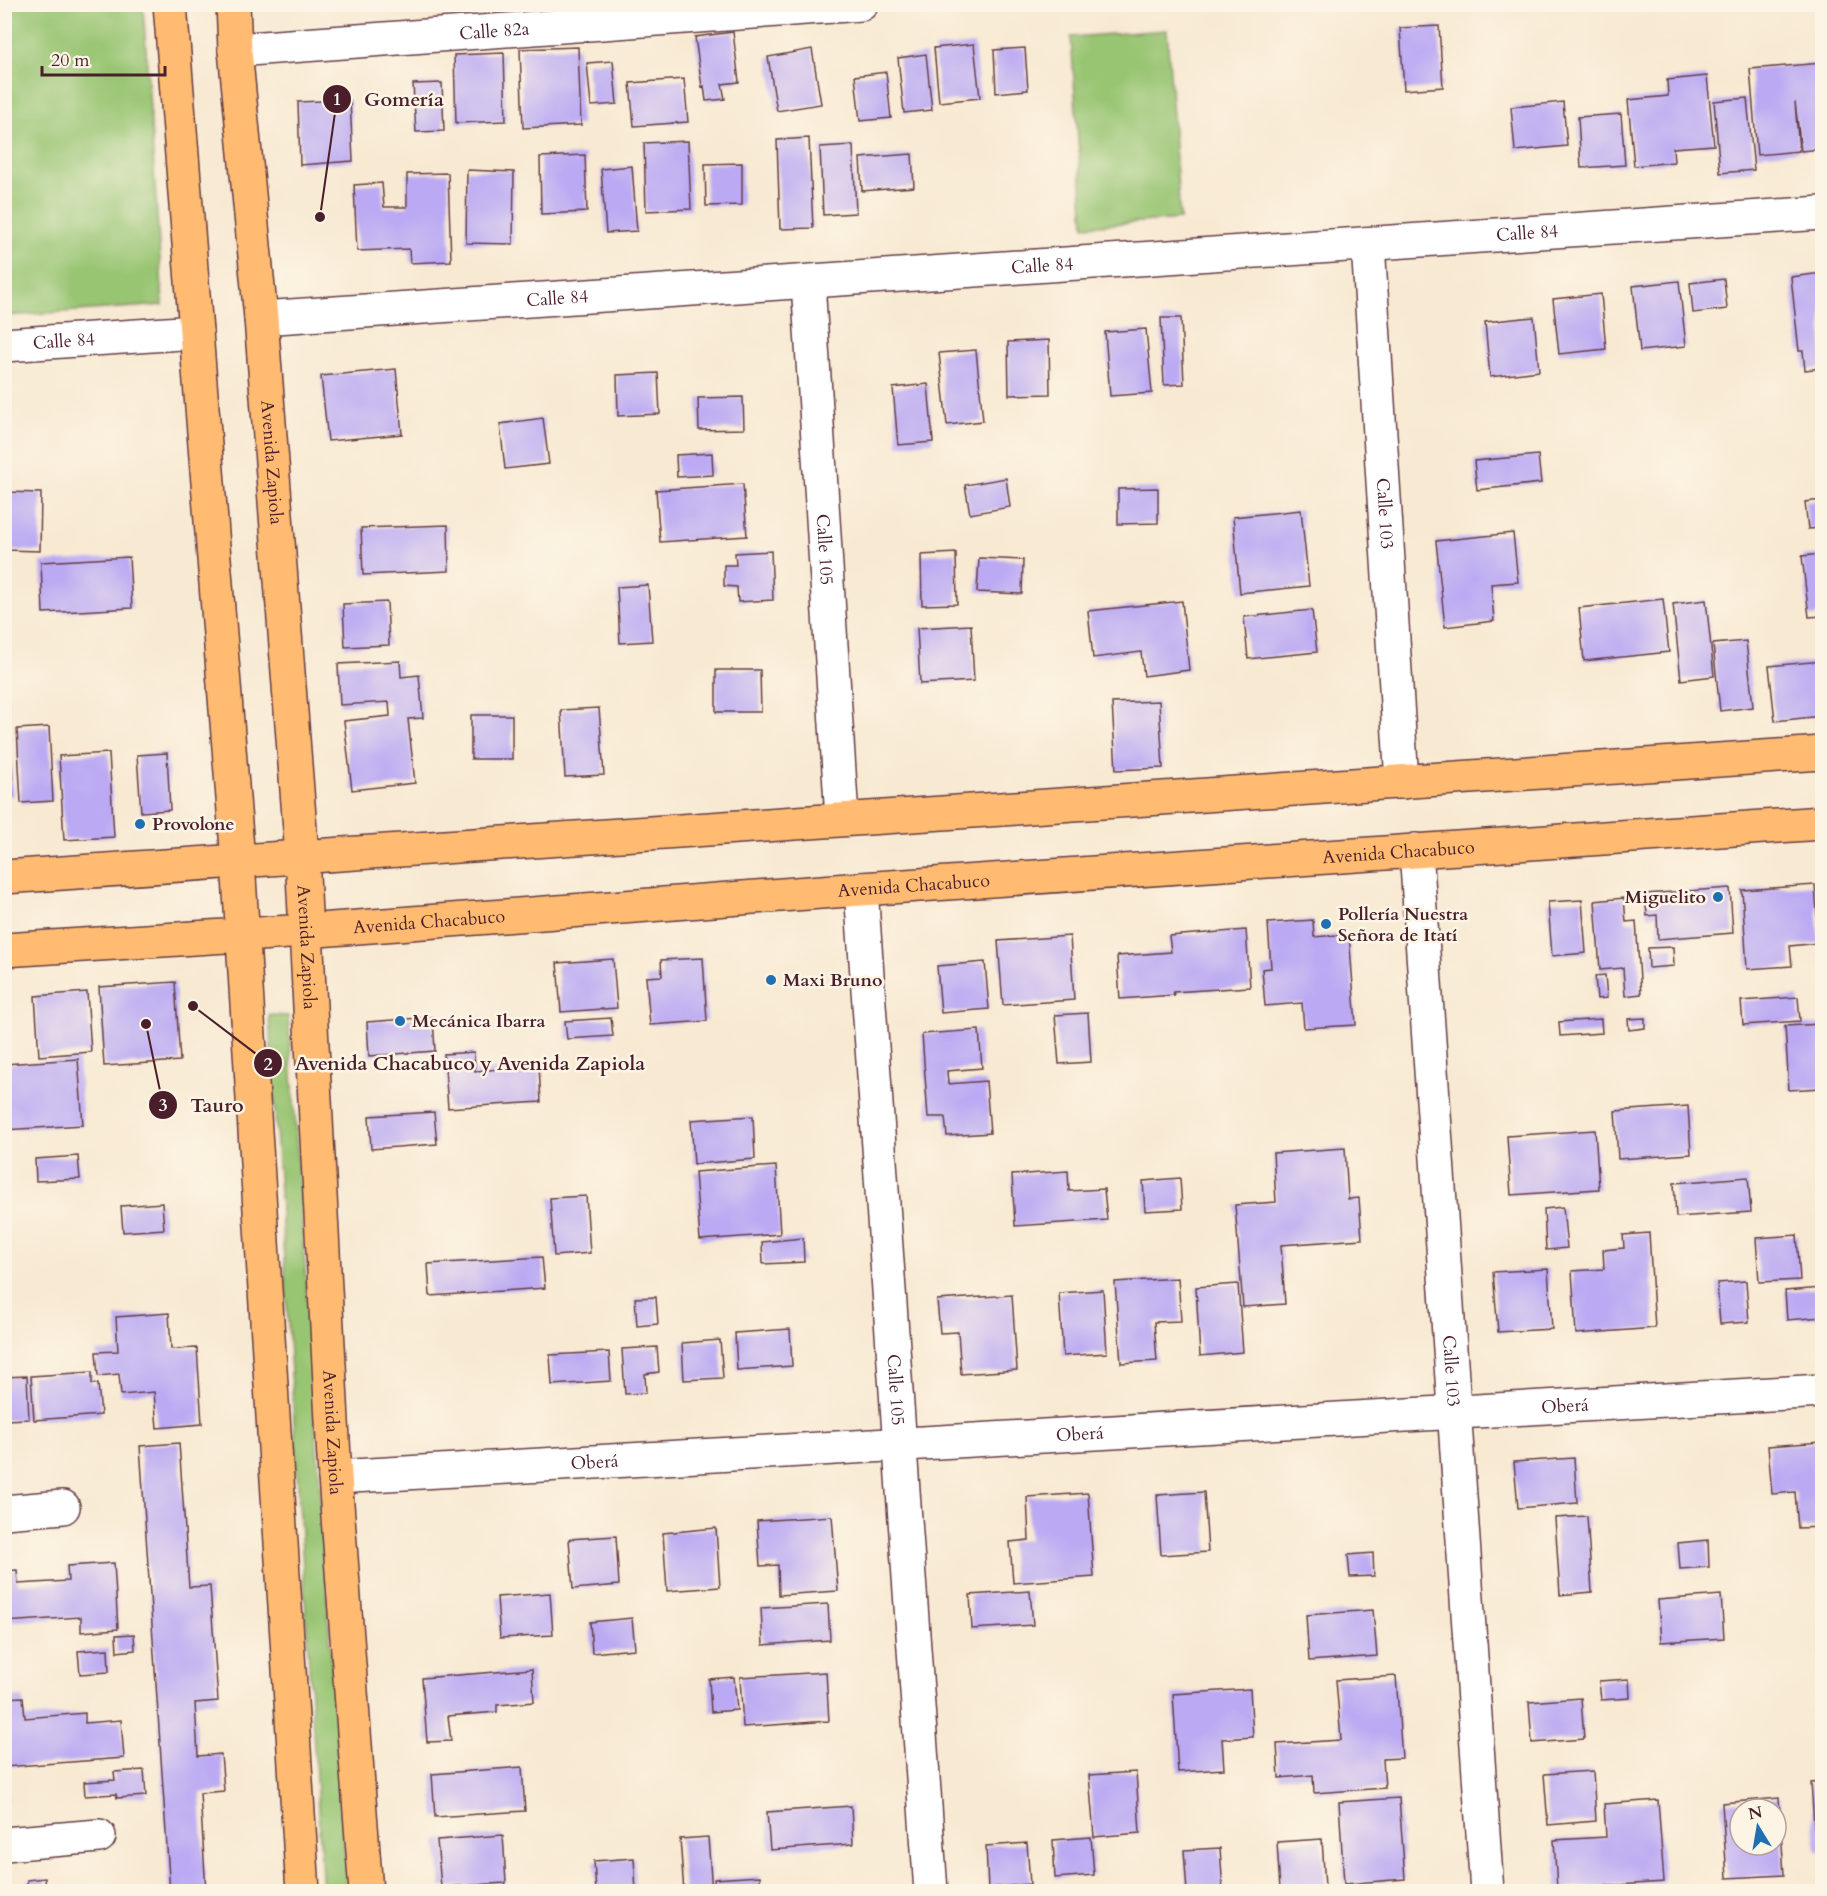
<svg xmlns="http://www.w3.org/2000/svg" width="1827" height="1896" font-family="Cardo,serif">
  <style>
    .green { fill: #98c572; stroke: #71724e; stroke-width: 1.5 }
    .building { fill: #bbaaf3; fill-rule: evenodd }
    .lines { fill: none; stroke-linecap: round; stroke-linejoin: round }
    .minor-casing { stroke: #643d44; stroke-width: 36 }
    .major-casing { stroke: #643d44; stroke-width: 36 }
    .minor { stroke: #fff; stroke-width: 33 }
    .major { stroke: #ffbb71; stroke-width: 33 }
    .poi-dot { fill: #1f6fb2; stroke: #fcf5e5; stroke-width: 2 }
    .labels { text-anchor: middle; stroke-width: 5; stroke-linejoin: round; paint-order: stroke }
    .street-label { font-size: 18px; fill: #4a1f2b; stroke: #fcf5e5 }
    .poi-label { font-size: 18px; font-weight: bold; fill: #4a1f2b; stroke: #fcf5e5; text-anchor: start }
    .leader { fill: none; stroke: #4a1f2b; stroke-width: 2 }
    .callout-dot { fill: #4a1f2b; stroke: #fcf5e5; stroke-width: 2 }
    .mark-label { font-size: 18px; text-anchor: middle; font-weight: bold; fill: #fff }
    .callout-label { font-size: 20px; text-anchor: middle; font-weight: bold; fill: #4a1f2b; stroke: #fcf5e5; stroke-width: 5; stroke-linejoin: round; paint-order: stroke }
  </style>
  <rect width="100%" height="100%" fill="#fcf5e5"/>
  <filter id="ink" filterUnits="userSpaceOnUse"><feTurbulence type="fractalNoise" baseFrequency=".0167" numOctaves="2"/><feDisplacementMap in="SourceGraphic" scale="12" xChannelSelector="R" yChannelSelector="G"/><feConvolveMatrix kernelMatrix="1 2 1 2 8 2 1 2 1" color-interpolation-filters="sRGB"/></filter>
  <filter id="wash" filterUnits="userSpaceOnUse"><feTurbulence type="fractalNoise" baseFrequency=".008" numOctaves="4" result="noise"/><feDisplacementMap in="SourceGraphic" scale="24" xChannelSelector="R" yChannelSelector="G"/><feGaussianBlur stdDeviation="1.35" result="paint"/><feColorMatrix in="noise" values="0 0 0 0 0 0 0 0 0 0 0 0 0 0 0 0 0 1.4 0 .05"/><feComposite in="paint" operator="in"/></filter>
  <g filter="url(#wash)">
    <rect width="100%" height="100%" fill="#f8e9d2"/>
    <!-- green -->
    <path class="green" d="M 5,4 L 143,5 L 163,305 L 5,316 Z
      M 1167,30 L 1180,219 L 1084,226 L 1071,37 Z
      M 269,1015 L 288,1016 L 347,1891 L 323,1891 Z"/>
    <g id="blocks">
      <!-- building -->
      <path class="building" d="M 1439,26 L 1443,87 L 1404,90 L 1400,28 Z
        M 733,32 L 739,82 L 722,84 L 725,99 L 706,101 L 704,86 L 702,87 L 695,37 Z
        M 974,44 L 980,98 L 939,102 L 934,48 Z
        M 578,47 L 581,125 L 523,128 L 520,49 Z
        M 1025,48 L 1028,90 L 996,93 L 994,50 Z
        M 812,49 L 821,104 L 777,111 L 768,57 Z
        M 504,53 L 506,121 L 456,123 L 454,55 Z
        M 926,54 L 932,110 L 904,113 L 898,58 Z
        M 613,61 L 617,104 L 591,106 L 587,63 Z
        M 1822,63 L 1822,149 L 1801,151 L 1795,102 L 1799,151 L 1757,155 L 1750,69 Z
        M 886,72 L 891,118 L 860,121 L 855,76 Z
        M 1707,76 L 1714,145 L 1673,148 L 1674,162 L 1634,166 L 1628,100 L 1668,96 L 1667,80 Z
        M 684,79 L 688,122 L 634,126 L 630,83 Z
        M 442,83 L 444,131 L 416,132 L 413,84 Z
        M 1747,98 L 1754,170 L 1720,173 L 1714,101 Z
        M 350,100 L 353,161 L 300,165 L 298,102 Z
        M 1563,102 L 1567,146 L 1515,151 L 1511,107 Z
        M 1621,114 L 1625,165 L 1581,168 L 1578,117 Z
        M 809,138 L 813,228 L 780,229 L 777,140 Z
        M 688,141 L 691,209 L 646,211 L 644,143 Z
        M 853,145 L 856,213 L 823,215 L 820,147 Z
        M 912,154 L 914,187 L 862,191 L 860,158 Z
        M 585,155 L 587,212 L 541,214 L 540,157 Z
        M 742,163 L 742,205 L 706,206 L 705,164 Z
        M 632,166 L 637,231 L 606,233 L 601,169 Z
        M 467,170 L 514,172 L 513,244 L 466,243 Z
        M 448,173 L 451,261 L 410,263 L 409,249 L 357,251 L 354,185 L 382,183 L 384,207 L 407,207 L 407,174 Z
        M 1822,273 L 1822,368 L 1805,370 L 1803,351 L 1799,351 L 1791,277 Z
        M 1724,279 L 1727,309 L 1693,313 L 1690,283 Z
        M 1679,281 L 1686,346 L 1640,351 L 1633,286 Z
        M 1601,294 L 1606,349 L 1559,354 L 1553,299 Z
        M 1534,317 L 1539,371 L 1490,377 L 1485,322 Z
        M 1161,318 L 1181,318 L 1184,384 L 1164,385 Z
        M 1146,329 L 1152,393 L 1110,396 L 1105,332 Z
        M 1049,340 L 1050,394 L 1009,395 L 1008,342 Z
        M 976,350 L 983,421 L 947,425 L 939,353 Z
        M 396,369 L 402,434 L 328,441 L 321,376 Z
        M 658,373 L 660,414 L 618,416 L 617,375 Z
        M 928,384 L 933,442 L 898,445 L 893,388 Z
        M 743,397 L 744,429 L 699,430 L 698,398 Z
        M 543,418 L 549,464 L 505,469 L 500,424 Z
        M 712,453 L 713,475 L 677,477 L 676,455 Z
        M 1538,455 L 1541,483 L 1477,490 L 1474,461 Z
        M 1006,478 L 1010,507 L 970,514 L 965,485 Z
        M 743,484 L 747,536 L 660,542 L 656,490 Z
        M 1158,488 L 1158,523 L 1118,524 L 1118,489 Z
        M 4,492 L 41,493 L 40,551 L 4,550 Z
        M 1822,500 L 1822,528 L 1808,529 L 1805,502 Z
        M 1301,510 L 1309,586 L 1240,593 L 1233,517 Z
        M 448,525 L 449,571 L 363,575 L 361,528 Z
        M 1513,533 L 1518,582 L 1491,584 L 1494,621 L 1445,627 L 1436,541 Z
        M 771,551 L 773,600 L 738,602 L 737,587 L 724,586 L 724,565 L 736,565 L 735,553 Z
        M 956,553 L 957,604 L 922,605 L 921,555 Z
        M 1822,554 L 1822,616 L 1809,617 L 1802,556 Z
        M 129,557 L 132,608 L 43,613 L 41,562 Z
        M 979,558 L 1023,560 L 1022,594 L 977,592 Z
        M 648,585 L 652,641 L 620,643 L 617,587 Z
        M 1663,599 L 1669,652 L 1584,661 L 1579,608 Z
        M 1706,600 L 1714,676 L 1681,680 L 1673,604 Z
        M 1182,601 L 1189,670 L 1144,676 L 1141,652 L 1093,658 L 1088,611 Z
        M 387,602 L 389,645 L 345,647 L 343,604 Z
        M 1312,610 L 1317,652 L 1248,659 L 1244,617 Z
        M 971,625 L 974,681 L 920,684 L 917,628 Z
        M 1746,641 L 1753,707 L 1720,711 L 1713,644 Z
        M 400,661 L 401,677 L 419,675 L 423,718 L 408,719 L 415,783 L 352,790 L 344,721 L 390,716 L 389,702 L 340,705 L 338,664 Z
        M 1822,661 L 1822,716 L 1775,721 L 1769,666 Z
        M 716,670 L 760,670 L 761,712 L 716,712 Z
        M 8,697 L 13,796 L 4,796 L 4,698 Z
        M 1159,701 L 1163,768 L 1116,770 L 1112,703 Z
        M 599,708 L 604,775 L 565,777 L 561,710 Z
        M 471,715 L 512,715 L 512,759 L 471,759 Z
        M 49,727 L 53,801 L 21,803 L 17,729 Z
        M 109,753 L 114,837 L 64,840 L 59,756 Z
        M 167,753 L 170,810 L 141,812 L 137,755 Z
        M 1815,885 L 1819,943 L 1790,946 L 1792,966 L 1747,969 L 1742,890 Z
        M 1730,888 L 1733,933 L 1658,939 L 1657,915 L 1647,916 L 1645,894 Z
        M 1624,898 L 1626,922 L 1636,921 L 1641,994 L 1625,996 L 1623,968 L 1600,970 L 1595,901 Z
        M 1582,900 L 1586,953 L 1552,956 L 1548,902 Z
        M 1313,920 L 1314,937 L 1349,934 L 1356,1025 L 1304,1028 L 1302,1003 L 1265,1006 L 1262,969 L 1271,968 L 1268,923 Z
        M 1246,930 L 1250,987 L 1173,992 L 1174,995 L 1120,999 L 1117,956 L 1171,952 L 1169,936 Z
        M 1070,936 L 1074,1000 L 1003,1005 L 998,941 Z
        M 1673,947 L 1674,966 L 1649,968 L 1648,948 Z
        M 703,958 L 707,1021 L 650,1025 L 646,977 L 662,976 L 661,960 Z
        M 613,959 L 617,1008 L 561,1012 L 557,963 Z
        M 985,962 L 989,1009 L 941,1013 L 937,966 Z
        M 1605,975 L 1607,998 L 1597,999 L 1595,976 Z
        M 175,982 L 180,1061 L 104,1066 L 99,987 Z
        M 87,992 L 91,1052 L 39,1056 L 35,996 Z
        M 1798,997 L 1800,1021 L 1743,1025 L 1741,1001 Z
        M 1088,1013 L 1091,1062 L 1059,1064 L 1055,1015 Z
        M 433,1017 L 435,1051 L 369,1056 L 367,1022 Z
        M 611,1018 L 613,1036 L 567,1039 L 565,1021 Z
        M 1645,1018 L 1645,1028 L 1629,1030 L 1628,1019 Z
        M 1601,1019 L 1602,1033 L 1560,1036 L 1559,1022 Z
        M 1822,1024 L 1822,1088 L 1789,1090 L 1785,1026 Z
        M 979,1030 L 982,1068 L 947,1071 L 948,1084 L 986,1081 L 990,1133 L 947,1136 L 945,1117 L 928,1117 L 922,1034 Z
        M 474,1052 L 475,1071 L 539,1066 L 541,1102 L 448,1108 L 444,1054 Z
        M 78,1059 L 83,1125 L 4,1130 L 4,1064 Z
        M 1688,1106 L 1691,1154 L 1618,1159 L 1615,1111 Z
        M 434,1112 L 437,1144 L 371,1149 L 369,1116 Z
        M 753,1116 L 755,1159 L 694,1164 L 691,1120 Z
        M 1595,1130 L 1599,1189 L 1511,1195 L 1507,1136 Z
        M 1345,1148 L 1348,1199 L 1359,1198 L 1362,1239 L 1281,1245 L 1285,1304 L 1243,1307 L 1235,1205 L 1276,1202 L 1273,1153 Z
        M 78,1156 L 80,1179 L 36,1181 L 35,1159 Z
        M 776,1166 L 780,1234 L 700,1240 L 695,1172 Z
        M 1068,1171 L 1069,1191 L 1104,1189 L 1107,1220 L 1015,1226 L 1012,1175 Z
        M 1748,1177 L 1751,1212 L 1676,1217 L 1674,1183 Z
        M 1180,1178 L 1182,1209 L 1145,1211 L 1143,1181 Z
        M 586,1196 L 590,1253 L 554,1256 L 550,1198 Z
        M 162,1203 L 164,1229 L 123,1232 L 121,1206 Z
        M 1563,1207 L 1567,1248 L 1546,1250 L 1544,1209 Z
        M 1649,1233 L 1655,1328 L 1576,1334 L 1572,1271 L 1604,1269 L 1603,1250 L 1624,1248 L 1623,1235 Z
        M 1797,1235 L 1800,1280 L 1759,1282 L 1756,1238 Z
        M 803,1238 L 804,1262 L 763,1264 L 762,1242 Z
        M 542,1257 L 545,1288 L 430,1296 L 428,1264 Z
        M 1548,1269 L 1552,1329 L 1498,1332 L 1493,1272 Z
        M 1178,1278 L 1181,1321 L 1154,1322 L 1157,1361 L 1121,1363 L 1115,1282 Z
        M 1746,1281 L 1749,1322 L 1720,1324 L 1717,1283 Z
        M 1238,1284 L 1243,1352 L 1200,1356 L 1196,1287 Z
        M 1822,1288 L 1822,1317 L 1787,1320 L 1785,1291 Z
        M 1103,1290 L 1107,1353 L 1063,1356 L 1059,1293 Z
        M 1012,1295 L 1017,1370 L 961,1374 L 958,1332 L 940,1333 L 937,1300 Z
        M 656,1297 L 658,1324 L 637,1326 L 635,1298 Z
        M 169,1313 L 171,1349 L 197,1348 L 202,1424 L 157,1428 L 154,1392 L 121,1395 L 119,1374 L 98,1376 L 96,1352 L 118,1351 L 116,1317 Z
        M 790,1329 L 792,1366 L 737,1370 L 735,1333 Z
        M 720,1340 L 723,1378 L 684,1380 L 682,1343 Z
        M 657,1347 L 659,1372 L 645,1374 L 646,1393 L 625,1394 L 622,1349 Z
        M 609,1352 L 611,1381 L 552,1385 L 550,1355 Z
        M 92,1372 L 92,1384 L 98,1384 L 101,1415 L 34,1420 L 31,1376 Z
        M 27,1376 L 29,1419 L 4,1420 L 4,1377 Z
        M 1822,1442 L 1822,1527 L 1798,1528 L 1795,1492 L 1772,1494 L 1768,1446 Z
        M 179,1443 L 189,1587 L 210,1586 L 218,1701 L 195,1703 L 198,1756 L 221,1754 L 224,1791 L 200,1793 L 206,1892 L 170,1892 L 140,1446 Z
        M 1574,1458 L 1577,1503 L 1518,1508 L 1514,1462 Z
        M 1204,1492 L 1208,1552 L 1161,1555 L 1157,1495 Z
        M 1088,1493 L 1094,1577 L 1013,1583 L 1010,1542 L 1029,1540 L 1027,1497 Z
        M 832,1516 L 838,1591 L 779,1595 L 778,1565 L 760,1566 L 757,1521 Z
        M 1587,1516 L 1592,1592 L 1560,1595 L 1555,1518 Z
        M 716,1528 L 720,1587 L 667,1591 L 663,1533 Z
        M 616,1536 L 619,1585 L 573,1589 L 569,1539 Z
        M 1708,1540 L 1709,1567 L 1680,1569 L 1678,1543 Z
        M 1373,1553 L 1374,1576 L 1350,1577 L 1348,1555 Z
        M 114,1563 L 118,1629 L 81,1632 L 81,1617 L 4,1622 L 4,1571 L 17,1570 L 18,1584 L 68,1581 L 67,1566 Z
        M 1030,1591 L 1033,1625 L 972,1629 L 970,1595 Z
        M 550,1593 L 553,1635 L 500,1638 L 497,1597 Z
        M 1721,1595 L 1724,1638 L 1661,1642 L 1658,1600 Z
        M 828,1604 L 830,1640 L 763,1645 L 761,1608 Z
        M 1373,1610 L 1377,1656 L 1309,1661 L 1306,1615 Z
        M 632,1618 L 635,1649 L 592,1653 L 590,1622 Z
        M 134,1634 L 135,1650 L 117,1652 L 116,1635 Z
        M 108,1649 L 109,1672 L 80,1674 L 78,1651 Z
        M 532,1669 L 534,1702 L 497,1705 L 497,1712 L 448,1716 L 451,1741 L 427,1742 L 422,1678 Z
        M 826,1672 L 829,1721 L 743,1727 L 740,1677 Z
        M 1396,1676 L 1402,1758 L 1383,1759 L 1385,1788 L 1314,1793 L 1313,1775 L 1279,1778 L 1277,1744 L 1341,1740 L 1336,1680 Z
        M 734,1677 L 737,1710 L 711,1712 L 709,1679 Z
        M 1629,1679 L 1630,1698 L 1601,1700 L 1599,1681 Z
        M 1250,1689 L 1253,1737 L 1222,1739 L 1224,1769 L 1178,1772 L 1173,1694 Z
        M 23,1697 L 25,1718 L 85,1713 L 85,1723 L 121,1720 L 124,1758 L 4,1767 L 4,1698 Z
        M 1581,1698 L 1584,1739 L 1532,1743 L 1529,1702 Z
        M 522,1767 L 525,1811 L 435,1817 L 432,1774 Z
        M 144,1770 L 146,1796 L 117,1798 L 116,1794 L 85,1796 L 84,1782 L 115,1780 L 114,1772 Z
        M 1593,1771 L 1596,1821 L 1548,1825 L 1544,1774 Z
        M 1136,1772 L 1140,1833 L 1094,1837 L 1089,1775 Z
        M 4,1782 L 7,1782 L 8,1802 L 4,1802 Z
        M 1822,1782 L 1822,1851 L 1816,1851 L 1811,1783 Z
        M 1399,1798 L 1405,1879 L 1344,1884 L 1339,1802 Z
        M 1779,1798 L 1784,1875 L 1727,1878 L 1722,1803 ZM 1740,1809 L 1776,1809 L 1776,1845 L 1740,1845 Z
        M 1658,1800 L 1664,1882 L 1557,1889 L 1554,1840 L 1606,1837 L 1604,1804 Z
        M 851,1806 L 853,1844 L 770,1850 L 767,1812 Z
        M 503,1835 L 506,1883 L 441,1887 L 437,1840 Z
        M 708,1837 L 712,1892 L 684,1892 L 680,1839 Z
        M 1091,1837 L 1094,1875 L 1055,1878 L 1053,1840 Z
        M 1322,1839 L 1325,1887 L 1280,1890 L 1277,1842 Z
        M 1027,1843 L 1030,1884 L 988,1888 L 986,1846 Z
        M 1220,1848 L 1223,1892 L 1187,1892 L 1184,1850 Z
        M 634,1858 L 636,1892 L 596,1892 L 594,1861 Z
        M 760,1876 L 761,1892 L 715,1892 L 714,1879 Z
        M 45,1878 L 46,1892 L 28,1892 L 27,1880 Z"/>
    </g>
  </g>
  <g filter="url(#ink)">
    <use href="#blocks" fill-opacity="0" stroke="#643d44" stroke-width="1.5"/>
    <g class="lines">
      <defs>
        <g id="minor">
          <path id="s1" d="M 235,50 L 861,4"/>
          <path id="s2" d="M 1368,244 L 1402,782"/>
          <path id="s3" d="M 808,282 L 842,819"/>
          <path id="s4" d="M 261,318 L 1822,213"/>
          <path id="s5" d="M 4,345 L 196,332"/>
          <path id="s6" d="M 1416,850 L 1487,1892"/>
          <path id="s7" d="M 861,889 L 931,1892"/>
          <path id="s8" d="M 335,1477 L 1822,1391"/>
          <path d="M 4,1512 L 63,1507"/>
          <path d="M 4,1844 L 99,1836"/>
        </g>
        <g id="major">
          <path d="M 170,4 L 238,861 L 303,1892"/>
          <path id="s9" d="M 233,4 L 235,50 L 261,318 L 302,856 L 335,1477 L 366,1892"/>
          <path d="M 4,877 L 1822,753"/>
          <path id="s10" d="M 4,950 L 305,931 L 861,889 L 1822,823"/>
        </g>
      </defs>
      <!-- minor casing -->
      <use href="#minor" class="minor-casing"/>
      <!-- major casing -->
      <use href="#major" class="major-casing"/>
      <!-- minor -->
      <use href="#minor" class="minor"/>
      <!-- major -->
      <use href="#major" class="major"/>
    </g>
  </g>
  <!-- markers -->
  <g class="poi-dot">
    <circle cx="140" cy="824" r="6"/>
    <circle cx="1718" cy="897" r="6"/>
    <circle cx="1326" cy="924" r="6"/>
    <circle cx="771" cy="980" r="6"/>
    <circle cx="400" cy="1021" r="6"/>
  </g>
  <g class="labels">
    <!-- street labels -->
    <g class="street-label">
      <text dy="6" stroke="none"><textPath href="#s1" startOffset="260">Calle 82a</textPath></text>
      <text dy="6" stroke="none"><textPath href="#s4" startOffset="1269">Calle 84</textPath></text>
      <text dy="6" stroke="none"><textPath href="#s4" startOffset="783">Calle 84</textPath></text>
      <text dy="6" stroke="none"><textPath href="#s4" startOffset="297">Calle 84</textPath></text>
      <text dy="6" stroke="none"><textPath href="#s5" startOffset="60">Calle 84</textPath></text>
      <text dy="6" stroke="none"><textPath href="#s9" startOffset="460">Avenida Zapiola</textPath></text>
      <text dy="6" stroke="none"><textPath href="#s2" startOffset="270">Calle 103</textPath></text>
      <text dy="6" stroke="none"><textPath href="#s3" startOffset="268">Calle 105</textPath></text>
      <text dy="6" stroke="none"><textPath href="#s10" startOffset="1398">Avenida Chacabuco</textPath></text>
      <text dy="6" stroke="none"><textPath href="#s10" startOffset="912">Avenida Chacabuco</textPath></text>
      <text dy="6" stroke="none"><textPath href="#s10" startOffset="426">Avenida Chacabuco</textPath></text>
      <text dy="6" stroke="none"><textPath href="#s9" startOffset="946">Avenida Zapiola</textPath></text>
      <text dy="6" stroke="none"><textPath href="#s6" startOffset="522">Calle 103</textPath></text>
      <text dy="6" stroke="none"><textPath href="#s7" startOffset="502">Calle 105</textPath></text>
      <text dy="6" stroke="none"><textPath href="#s8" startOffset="1232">Oberá</textPath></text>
      <text dy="6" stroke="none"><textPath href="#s9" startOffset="1432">Avenida Zapiola</textPath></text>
      <text dy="6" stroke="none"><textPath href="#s8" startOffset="746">Oberá</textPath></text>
      <text dy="6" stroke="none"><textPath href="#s8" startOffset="260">Oberá</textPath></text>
    </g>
    <!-- poi labels -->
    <g class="poi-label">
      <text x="152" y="830">Provolone</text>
      <text x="1706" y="903" text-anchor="end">Miguelito</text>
      <text x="1338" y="920">Pollería Nuestra<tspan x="1338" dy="21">Señora de Itatí</tspan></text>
      <text x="783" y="986">Maxi Bruno</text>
      <text x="412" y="1027">Mecánica Ibarra</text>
    </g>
  </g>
  <!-- callouts -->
  <path class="leader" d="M320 217L337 99M193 1006L268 1063M146 1024L163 1105"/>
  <g class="callout-dot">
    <circle cx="320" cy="217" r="6"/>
    <circle cx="193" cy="1006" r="6"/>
    <circle cx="146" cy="1024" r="6"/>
    <circle cx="337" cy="99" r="15"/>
    <circle cx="268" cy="1063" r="15"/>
    <circle cx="163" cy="1105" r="15"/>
  </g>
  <g class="mark-label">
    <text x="337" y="105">1</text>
    <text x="268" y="1070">2</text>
    <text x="163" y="1111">3</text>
  </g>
  <g class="callout-label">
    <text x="404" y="106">Gomería</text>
    <text x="470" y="1070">Avenida Chacabuco y Avenida Zapiola</text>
    <text x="217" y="1112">Tauro</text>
  </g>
  <!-- margin -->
  <rect width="1827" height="1896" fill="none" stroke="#fcf5e5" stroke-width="24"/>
  <!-- north arrow -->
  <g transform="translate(1758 1827) rotate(349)"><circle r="28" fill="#fcf5e5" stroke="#b59f9b" stroke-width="1.5"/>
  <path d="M0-4.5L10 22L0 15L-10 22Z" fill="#1f6fb2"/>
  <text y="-9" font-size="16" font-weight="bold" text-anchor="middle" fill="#4a1f2b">N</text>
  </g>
  <!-- scale -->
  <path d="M42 66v9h123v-9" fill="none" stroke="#4a1f2b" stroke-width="3"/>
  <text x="51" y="66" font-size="18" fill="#4a1f2b" stroke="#fcf5e5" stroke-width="4.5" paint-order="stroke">20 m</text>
</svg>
